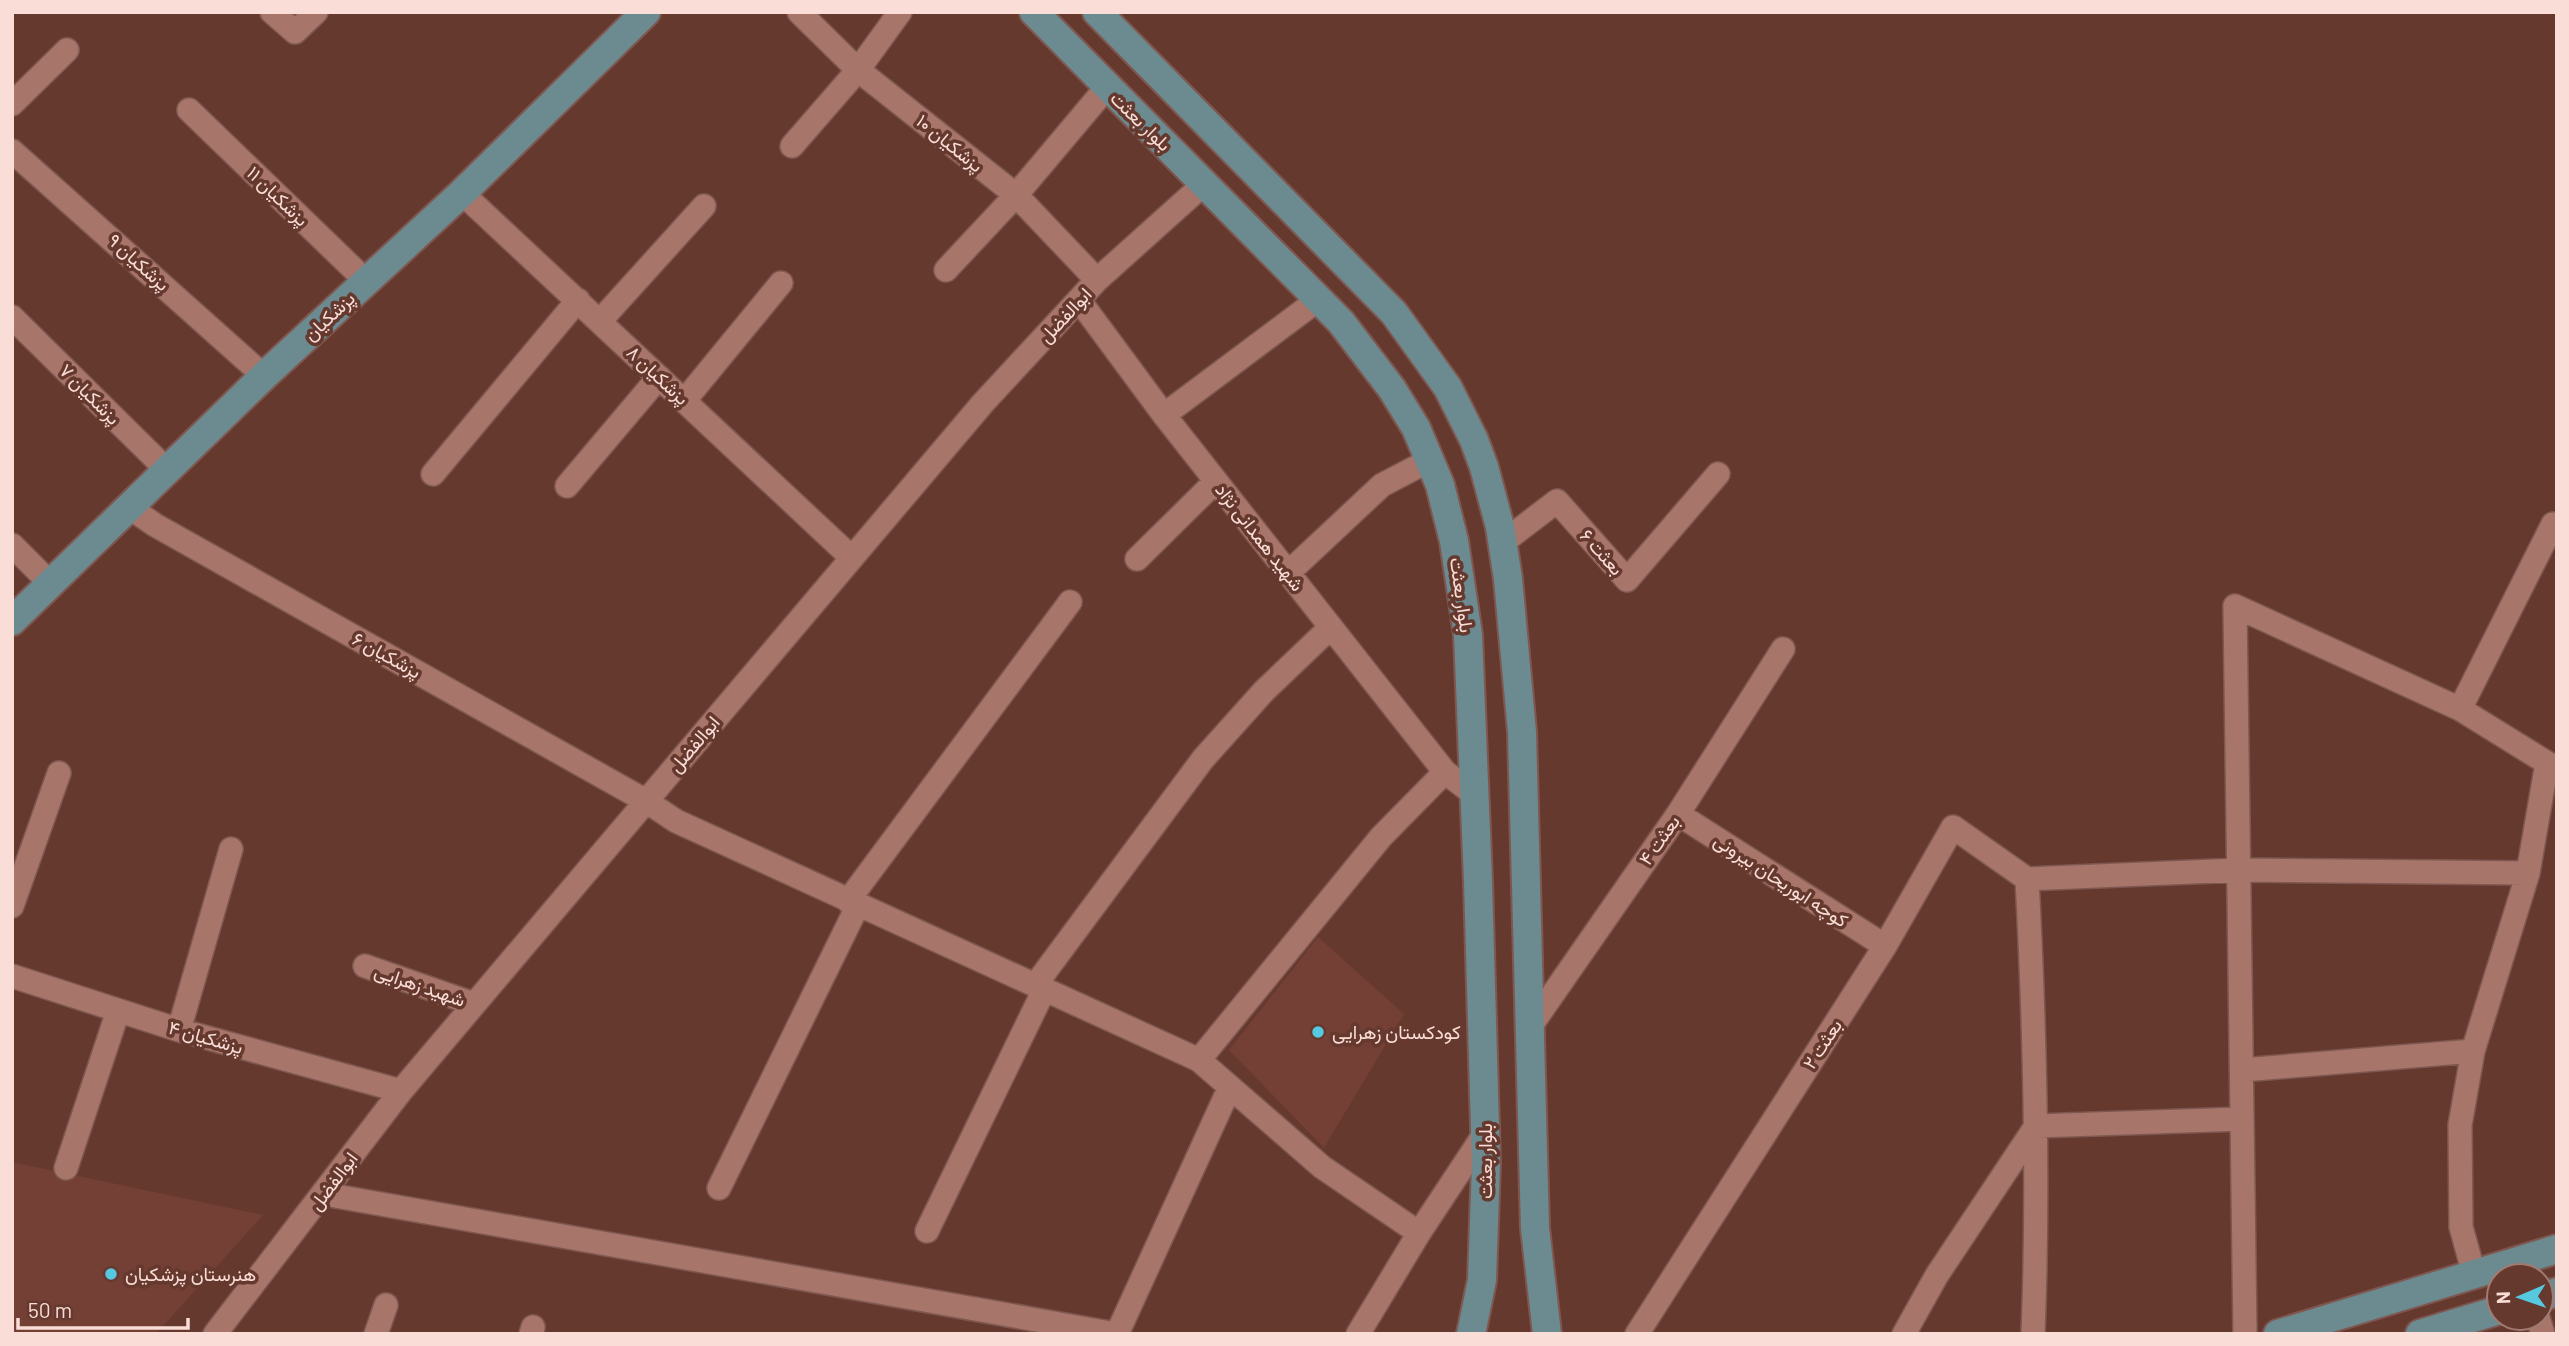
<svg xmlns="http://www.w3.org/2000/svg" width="2569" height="1346" font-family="Barlow,Vazirmatn,sans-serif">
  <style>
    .built { fill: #743f34 }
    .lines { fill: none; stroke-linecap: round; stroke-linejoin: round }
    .minor-casing { stroke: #7e5850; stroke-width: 26 }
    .major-casing { stroke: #7e5850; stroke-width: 32 }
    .minor { stroke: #a8756a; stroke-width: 23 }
    .major { stroke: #6b8b91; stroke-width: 28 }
    .poi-dot { fill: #56c9e1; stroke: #66392f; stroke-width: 2.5 }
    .labels { text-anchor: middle; stroke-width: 7; stroke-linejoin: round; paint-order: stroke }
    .street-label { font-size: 19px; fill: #f9ddd6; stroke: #66392f }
    .poi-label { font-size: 19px; fill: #f9ddd6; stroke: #66392f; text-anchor: start }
  </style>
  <rect width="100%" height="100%" fill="#66392f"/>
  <!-- built -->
  <path class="built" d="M 1318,937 L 1404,1014 L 1324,1148 L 1229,1050 Z
    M 12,1162 L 263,1215 L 156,1334 L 12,1332 Z"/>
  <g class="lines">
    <defs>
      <path id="minor" d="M 272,12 L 295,32 L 316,12
        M 799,12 L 858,70 L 1016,195 L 1097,280
        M 12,104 L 67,50
        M 189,110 L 366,281
        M 792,146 L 858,70 L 900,12
        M 12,151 L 264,376
        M 462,193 L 852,558
        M 946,270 L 1016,195 L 1107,87
        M 1079,300 L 1164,415 L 1445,772
        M 12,317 L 168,471
        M 600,321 L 704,206
        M 685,400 L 781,283
        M 1164,415 L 1319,299
        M 433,474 L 578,300
        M 567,486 L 659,377
        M 129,507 L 155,525 L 646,801 L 676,821 L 1199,1060 L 1322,1167 L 1419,1233 L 1485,1133
        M 1502,543 L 1557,501 L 1627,580 L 1718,474
        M 12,545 L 51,584
        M 1137,559 L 1216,481
        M 1288,573 L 1382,485 L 1430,460
        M 2460,709 L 2553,524
        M 1678,814 L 1885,946
        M 2027,879 L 2239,870 L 2528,873
        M 2027,879 C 2035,1030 2039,1182 2033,1334
        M 848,901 L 1070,602
        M 12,906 L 59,773
        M 365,966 L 474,1004
        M 12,976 L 179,1030 L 401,1091
        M 1036,984 L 1203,759 L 1264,691 L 1331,627
        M 1530,1027 L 1678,814 L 1783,649
        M 179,1030 L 231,849
        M 1199,1060 L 1381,837 L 1445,772 L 1475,795
        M 2242,1070 L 2473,1051
        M 66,1168 L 118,1011
        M 719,1188 L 858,905
        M 324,1194 L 1116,1334
        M 927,1231 L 1045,988
        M 2474,1274 L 2461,1227 L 2460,1125 L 2473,1051 L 2528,873 L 2547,763
        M 2538,1318 L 2543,1334
        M 215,1334 L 401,1091 L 983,403 L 1097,280 L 1205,183
        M 376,1334 L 386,1305
        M 531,1334 L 533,1327
        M 1117,1334 L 1229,1089
        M 1358,1334 L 1419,1233
        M 1637,1334 L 1885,946 L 1953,827 L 2027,879
        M 1904,1334 L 1937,1275 L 2036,1126 L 2242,1119
        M 2245,1334 L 2235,606 L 2460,709 L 2557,769"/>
      <path id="major" d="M 1034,12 L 1341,322 L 1392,389 L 1416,428 L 1440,485 L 1454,541 L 1468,635 L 1478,881 L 1486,1163 L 1482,1280 L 1471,1334
        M 1097,12 L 1394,313 L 1448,388 L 1474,440 L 1484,467 L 1500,527 L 1508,579 L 1522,732 L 1535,1228 L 1547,1334
        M 12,621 L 264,376 L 462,193 L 646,12
        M 2541,1297 L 2557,1292
        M 2278,1334 L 2557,1249
        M 2420,1334 L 2499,1310"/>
    </defs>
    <!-- minor casing -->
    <use href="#minor" class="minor-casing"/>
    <!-- major casing -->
    <use href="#major" class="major-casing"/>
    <!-- minor -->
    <use href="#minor" class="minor"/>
    <!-- major -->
    <use href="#major" class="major"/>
  </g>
  <!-- markers -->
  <g class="poi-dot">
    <circle cx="1318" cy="1032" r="7"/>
    <circle cx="111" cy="1274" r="7"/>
  </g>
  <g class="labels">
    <!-- street labels -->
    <g class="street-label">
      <text transform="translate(1141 121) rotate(44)" y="7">بلوار بعثت</text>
      <text transform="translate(950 143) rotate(39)" y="7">پزشکیان ۱۰</text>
      <text transform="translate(278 196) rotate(44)" y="7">پزشکیان ۱۱</text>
      <text transform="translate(139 262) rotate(42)" y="7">پزشکیان ۹</text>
      <text transform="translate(1065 315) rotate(-47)" y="7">ابوالفضل</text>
      <text transform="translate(329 316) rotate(-43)" y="7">پزشکیان</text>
      <text transform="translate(658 375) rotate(43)" y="7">پزشکیان ۸</text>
      <text transform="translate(90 394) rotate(45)" y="7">پزشکیان ۷</text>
      <text transform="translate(1260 537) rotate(52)" y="7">شهید همدانی نژاد</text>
      <text transform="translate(1602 552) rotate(48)" y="7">بعثت ۶</text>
      <text transform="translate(1462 595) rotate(82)" y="7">بلوار بعثت</text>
      <text transform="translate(387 655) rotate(29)" y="7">پزشکیان ۶</text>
      <text transform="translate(694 744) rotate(-50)" y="7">ابوالفضل</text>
      <text transform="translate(1659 840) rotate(-55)" y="7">بعثت ۴</text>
      <text transform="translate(1781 880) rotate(33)" y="7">کوچه ابوریحان بیرونی</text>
      <text transform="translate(420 985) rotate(19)" y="7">شهید زهرایی</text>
      <text transform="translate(206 1037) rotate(16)" y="7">پزشکیان ۴</text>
      <text transform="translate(1822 1044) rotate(-57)" y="7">بعثت ۲</text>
      <text transform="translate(1485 1161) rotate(-90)" y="7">بلوار بعثت</text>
      <text transform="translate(333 1181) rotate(-53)" y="7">ابوالفضل</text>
    </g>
    <!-- poi labels -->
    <g class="poi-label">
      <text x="1332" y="1039">کودکستان زهرایی</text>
      <text x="125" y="1281">هنرستان پزشکیان</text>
    </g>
  </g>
  <!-- border -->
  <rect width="2569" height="1346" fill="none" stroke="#f9ddd6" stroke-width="28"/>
  <!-- north arrow -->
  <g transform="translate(2520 1297) rotate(268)"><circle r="33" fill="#66392f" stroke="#a17b72" stroke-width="2"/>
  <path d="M0-5L12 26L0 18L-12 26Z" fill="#56c9e1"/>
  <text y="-10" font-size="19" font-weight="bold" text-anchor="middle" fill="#f9ddd6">N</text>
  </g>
  <!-- scale -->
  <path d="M18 1318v10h170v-10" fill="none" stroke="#f9ddd6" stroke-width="3.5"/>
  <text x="28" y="1318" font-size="21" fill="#f9ddd6" stroke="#66392f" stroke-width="5" paint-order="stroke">50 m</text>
</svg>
